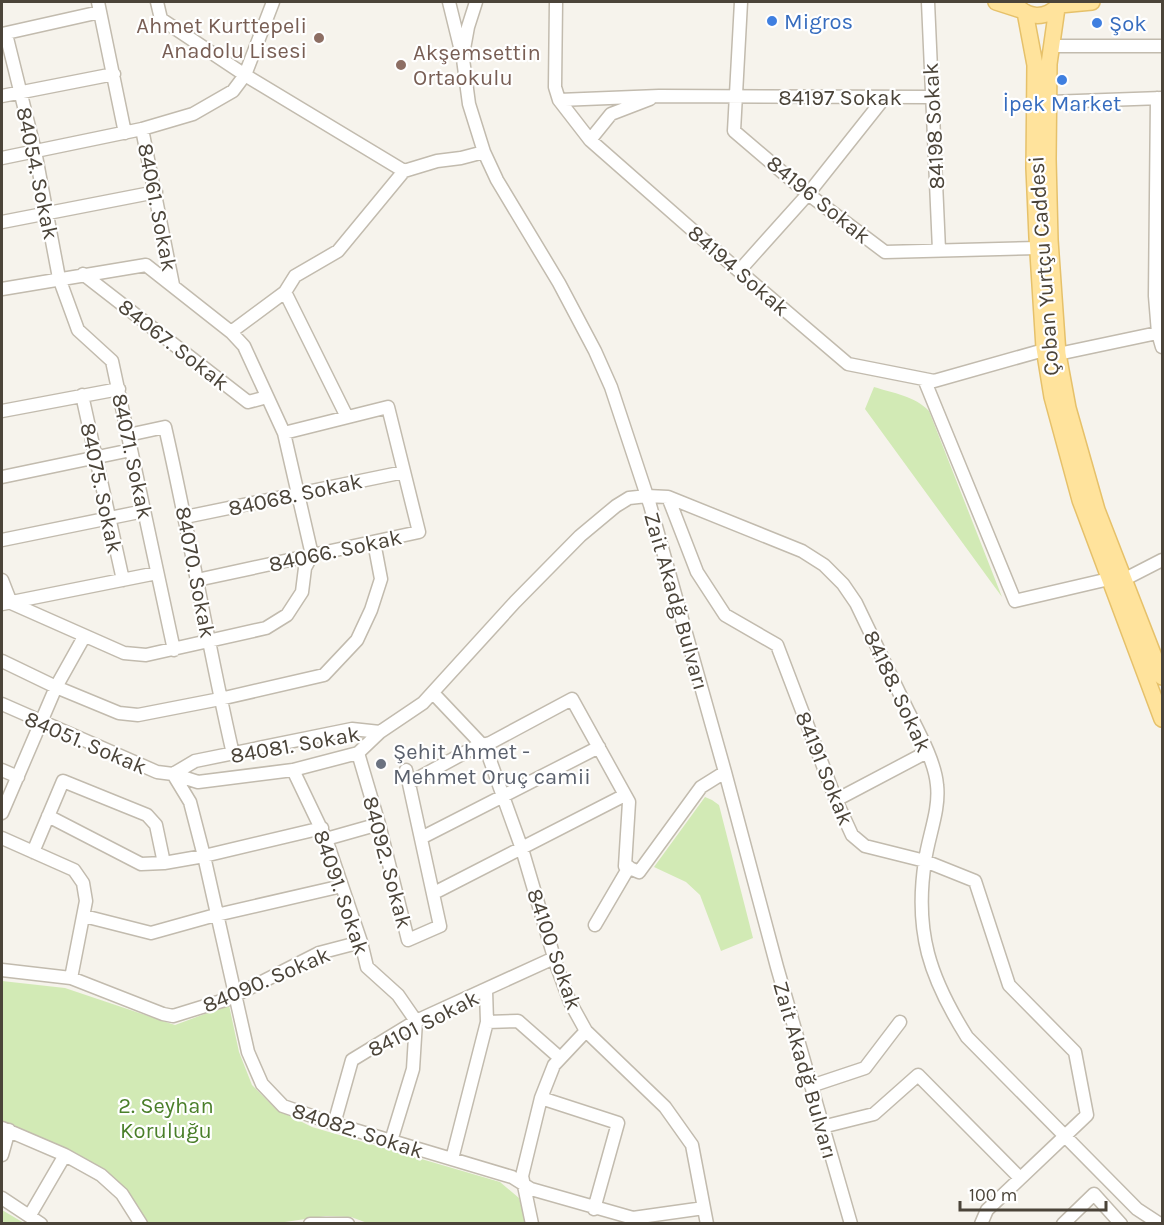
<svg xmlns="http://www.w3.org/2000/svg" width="1164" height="1225" font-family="Karla,sans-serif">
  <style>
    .green { fill: #d2eab5 }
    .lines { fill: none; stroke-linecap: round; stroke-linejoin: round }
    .minor-casing { stroke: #c2bbae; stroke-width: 15 }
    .major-casing { stroke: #e6c16a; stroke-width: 18 }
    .minor { stroke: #fff; stroke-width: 12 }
    .major { stroke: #ffe39c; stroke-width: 15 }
    .shop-dot { fill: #3f7fe0; stroke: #fff; stroke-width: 2 }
    .education-dot { fill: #8d6e63; stroke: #fff; stroke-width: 2 }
    .worship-dot { fill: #6b7280; stroke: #fff; stroke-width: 2 }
    .labels { text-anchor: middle; stroke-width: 4.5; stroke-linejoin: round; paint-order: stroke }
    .shop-label { font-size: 22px; fill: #366cbe; stroke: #fff; text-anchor: start }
    .education-label { font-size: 22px; fill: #785e54; stroke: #fff; text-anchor: end }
    .street-label { font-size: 22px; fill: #4b4439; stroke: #fff }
    .worship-label { font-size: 22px; fill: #5b616d; stroke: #fff; text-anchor: start }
    .park-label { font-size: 22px; fill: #4a7f2a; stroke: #fff }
  </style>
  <rect width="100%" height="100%" fill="#f6f3ec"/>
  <!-- green -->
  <path class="green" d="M 874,387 C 893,393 915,396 929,411 L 1002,597 L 865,409 Z
    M 705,797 L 712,800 L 719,805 L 753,938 L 721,951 L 700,895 L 686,882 L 654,867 Z
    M 2,981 L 65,988 L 175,1025 L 229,1005 L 239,1052 L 252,1085 L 276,1109 L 312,1127 L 500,1182 L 519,1198 L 526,1223 L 370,1224 L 351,1217 L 326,1216 L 278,1223 L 138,1223 L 118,1196 L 47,1146 L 2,1126 Z
    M 2,1210 L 24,1223 L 2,1223 Z"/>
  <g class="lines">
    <defs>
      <path id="minor" d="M 98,2 L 125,133
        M 157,2 L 161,19 L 245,75 L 404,171
        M 449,2 L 463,59 L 469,104 L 484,152 L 497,180 L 559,283 L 595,351 L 611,387 L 650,505 L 725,772 L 777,967 L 851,1224
        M 556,2 L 555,87 L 559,100 L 590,140 L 739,271 L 848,364 L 934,381 L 1044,350
        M 741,2 L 734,131 L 808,194 L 885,252 L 1038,248
        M 928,2 L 939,250
        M 2,34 L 100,12
        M 6,34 L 35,151 L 59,278 L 78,330 L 112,361 L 174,650
        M 1052,46 L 1162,46
        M 464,49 L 468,27 L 476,2
        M 2,96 L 114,74
        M 1157,98 L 1155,296 L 1158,333 L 1162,347
        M 559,100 L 659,96 L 932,97 L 885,97 L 808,194 L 739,271
        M 1049,102 L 1162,98
        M 142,129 L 173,285
        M 590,140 L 611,114 L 650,99
        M 2,158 L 142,129 L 193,114 L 233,91 L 245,75 L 273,2
        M 2,222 L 156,192
        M 83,274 L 248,402 L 267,397
        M 2,289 L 146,265 L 231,332 L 244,346 L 284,433 L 312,555 L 305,568 L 302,592 L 287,615 L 266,628 L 146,655 L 124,653 L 11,603 L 2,580
        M 285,292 L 347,417
        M 231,332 L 285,292 L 295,276 L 338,251 L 404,171 L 437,161 L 461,158 L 484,152
        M 1058,354 L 1162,332
        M 924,379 L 1015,601 L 1109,579
        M 82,395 L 123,580
        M 2,411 L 119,389
        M 128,435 L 165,427 C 190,536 208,646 233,754
        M 2,477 L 131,450
        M 668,497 L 697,572 L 725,615 L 777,645 L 836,800 L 852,835 L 865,846 L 925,861 L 975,881 L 1009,985 L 1075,1052 L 1087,1115 L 987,1210 L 981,1224
        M 185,517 L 404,472
        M 2,540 L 144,511
        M 1125,579 L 1162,560
        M 197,580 L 419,532 L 388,407 L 284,433
        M 2,604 L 157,573
        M 2,661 L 56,687 L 119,713 L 138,715 L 220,699 L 324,675 L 357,640 L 371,610 L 381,579 L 374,542
        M 433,693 L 486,749 L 522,849 L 556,964 L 570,1002 L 586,1031 L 665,1107 L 692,1145 L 707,1224
        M 2,704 L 157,772 L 173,774 L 198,782 L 293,770 L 358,753 L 380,732 L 423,703 L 515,602 L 580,536 L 616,506 L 629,498 L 647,496 L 668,497 L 802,551 L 824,565 L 843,584 L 856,603 C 873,638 890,674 907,709 C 918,731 935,761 937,785 C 940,810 928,837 925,861 C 914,932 930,978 967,1037 L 1137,1209 L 1160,1224
        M 358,753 L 379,824 L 408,940 L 440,926 L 406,770
        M 2,770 L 18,777
        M 293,770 L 326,839 L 361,942 L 367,967 L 398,995 L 416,1021 L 413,1069 L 391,1141
        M 173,774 L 190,802 L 204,856 L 248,1052 L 262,1084 L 283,1106 L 338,1125 L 512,1177 L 531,1189 L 633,1218 L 704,1208
        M 173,774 L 195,761 L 352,729 L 380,732
        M 409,783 L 475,747 L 490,743 L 572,699 L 629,802 L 625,866 L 639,872 L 701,787 L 725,772
        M 836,800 L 927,752
        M 2,813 L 56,687 L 84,637
        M 48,816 L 141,864 L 164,863 L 204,856 L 322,828
        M 2,838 L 74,870 L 83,883 L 86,901 L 71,978
        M 421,838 L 599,747
        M 326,839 L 379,824
        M 33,852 L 63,781 L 147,815 L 156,825 L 164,863
        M 434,893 L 625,795
        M 84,916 L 151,933 L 212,916 L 342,886
        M 595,925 L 629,867
        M 2,970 L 71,978 L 163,1014 L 173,1016 L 228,999 L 319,953 L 361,942
        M 487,1022 L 518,1021 L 560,1058
        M 811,1086 L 865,1068 L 900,1022
        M 541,1098 L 618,1123 L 594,1209
        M 334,1124 L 352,1060 L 416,1021 L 554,958
        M 822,1127 L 874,1114 L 918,1075 L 1020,1178
        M 2,1128 L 65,1155 L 101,1175 L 122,1194 L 141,1224
        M 2,1155 L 9,1130
        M 452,1159 L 487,1022 L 486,990
        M 2,1198 L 41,1224
        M 30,1215 L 65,1155
        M 310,1224 L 348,1224
        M 532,1224 L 522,1176 L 541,1098 L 554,1065 L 586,1031
        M 1063,1224 L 1094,1194 L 1121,1224"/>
      <path id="major" d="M 996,2 L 1021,10
        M 1014,2 C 1026,19 1046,20 1060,4
        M 1060,5 L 1092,2
        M 1057,8 L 1049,64 L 1048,159 L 1050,240 L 1058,354 L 1068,408 L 1097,510 L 1162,677
        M 1025,12 L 1035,65 L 1034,168 L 1037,237 L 1044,348 L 1052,397 L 1080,500 L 1162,719"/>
    </defs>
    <!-- minor casing -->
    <use href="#minor" class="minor-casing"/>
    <!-- major casing -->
    <use href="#major" class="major-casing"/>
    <!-- minor -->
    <use href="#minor" class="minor"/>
    <!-- major -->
    <use href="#major" class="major"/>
  </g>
  <!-- markers -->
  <g class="shop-dot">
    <circle cx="772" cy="21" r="6"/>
    <circle cx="1097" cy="23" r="6"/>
    <circle cx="1062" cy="80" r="6"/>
  </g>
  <g class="education-dot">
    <circle cx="319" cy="38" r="6"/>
    <circle cx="401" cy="65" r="6"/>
  </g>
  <circle class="worship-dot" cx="381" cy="764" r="6"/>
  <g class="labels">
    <!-- shop labels -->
    <g class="shop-label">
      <text x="784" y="29">Migros</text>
      <text x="1109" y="31">Şok</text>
      <text x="1062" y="111" text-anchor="middle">İpek Market</text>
    </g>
    <!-- education labels -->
    <g class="education-label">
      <text x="307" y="33">Ahmet Kurttepeli<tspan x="307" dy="25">Anadolu Lisesi</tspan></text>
      <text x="413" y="60" text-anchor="start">Akşemsettin<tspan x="413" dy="25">Ortaokulu</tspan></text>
    </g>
    <!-- street labels -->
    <g class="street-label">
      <text x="840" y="105">84197 Sokak</text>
      <text transform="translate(933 126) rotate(-93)" y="8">84198 Sokak</text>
      <text transform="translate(38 173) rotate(78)" y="8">84054. Sokak</text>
      <text transform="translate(819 199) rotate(39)" y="8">84196 Sokak</text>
      <text transform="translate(158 207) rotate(79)" y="8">84061. Sokak</text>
      <text transform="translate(1043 266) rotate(-94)" y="8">Çoban Yurtçu Caddesi</text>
      <text transform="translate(739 270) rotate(41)" y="8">84194 Sokak</text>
      <text transform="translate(174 344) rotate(38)" y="8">84067. Sokak</text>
      <text transform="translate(133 456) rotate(78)" y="8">84071. Sokak</text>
      <text transform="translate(102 488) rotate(78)" y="8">84075. Sokak</text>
      <text transform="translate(295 494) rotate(-12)" y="8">84068. Sokak</text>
      <text transform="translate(335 550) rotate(-12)" y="8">84066. Sokak</text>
      <text transform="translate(196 572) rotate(79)" y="8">84070. Sokak</text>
      <text transform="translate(677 601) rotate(74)" y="8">Zait Akadğ Bulvarı</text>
      <text transform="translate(898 691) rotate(65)" y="8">84188. Sokak</text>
      <text transform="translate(86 742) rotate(23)" y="8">84051. Sokak</text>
      <text transform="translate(295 744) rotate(-10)" y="8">84081. Sokak</text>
      <text transform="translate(825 768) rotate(68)" y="8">84191 Sokak</text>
      <text transform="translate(388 862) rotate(75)" y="8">84092. Sokak</text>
      <text transform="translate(342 892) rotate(71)" y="8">84091. Sokak</text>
      <text transform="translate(555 949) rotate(71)" y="8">84100 Sokak</text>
      <text transform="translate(266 979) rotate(-23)" y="8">84090. Sokak</text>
      <text transform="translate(423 1023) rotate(-27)" y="8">84101 Sokak</text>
      <text transform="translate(806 1070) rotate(74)" y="8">Zait Akadğ Bulvarı</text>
      <text transform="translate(358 1130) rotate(18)" y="8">84082. Sokak</text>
    </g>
    <!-- worship labels -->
    <g class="worship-label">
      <text x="393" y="759">Şehit Ahmet -<tspan x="393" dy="25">Mehmet Oruç camii</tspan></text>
    </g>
    <!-- park labels -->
    <g class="park-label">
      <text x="166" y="1113">2. Seyhan<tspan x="166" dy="25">Koruluğu</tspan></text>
    </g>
  </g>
  <!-- border -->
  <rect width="1164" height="1225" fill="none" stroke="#4b4439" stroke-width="6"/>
  <!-- scale -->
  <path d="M960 1201v9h146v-9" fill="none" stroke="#4b4439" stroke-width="3"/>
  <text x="969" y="1201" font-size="18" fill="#4b4439" stroke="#ffffff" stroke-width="4.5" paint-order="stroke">100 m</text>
</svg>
